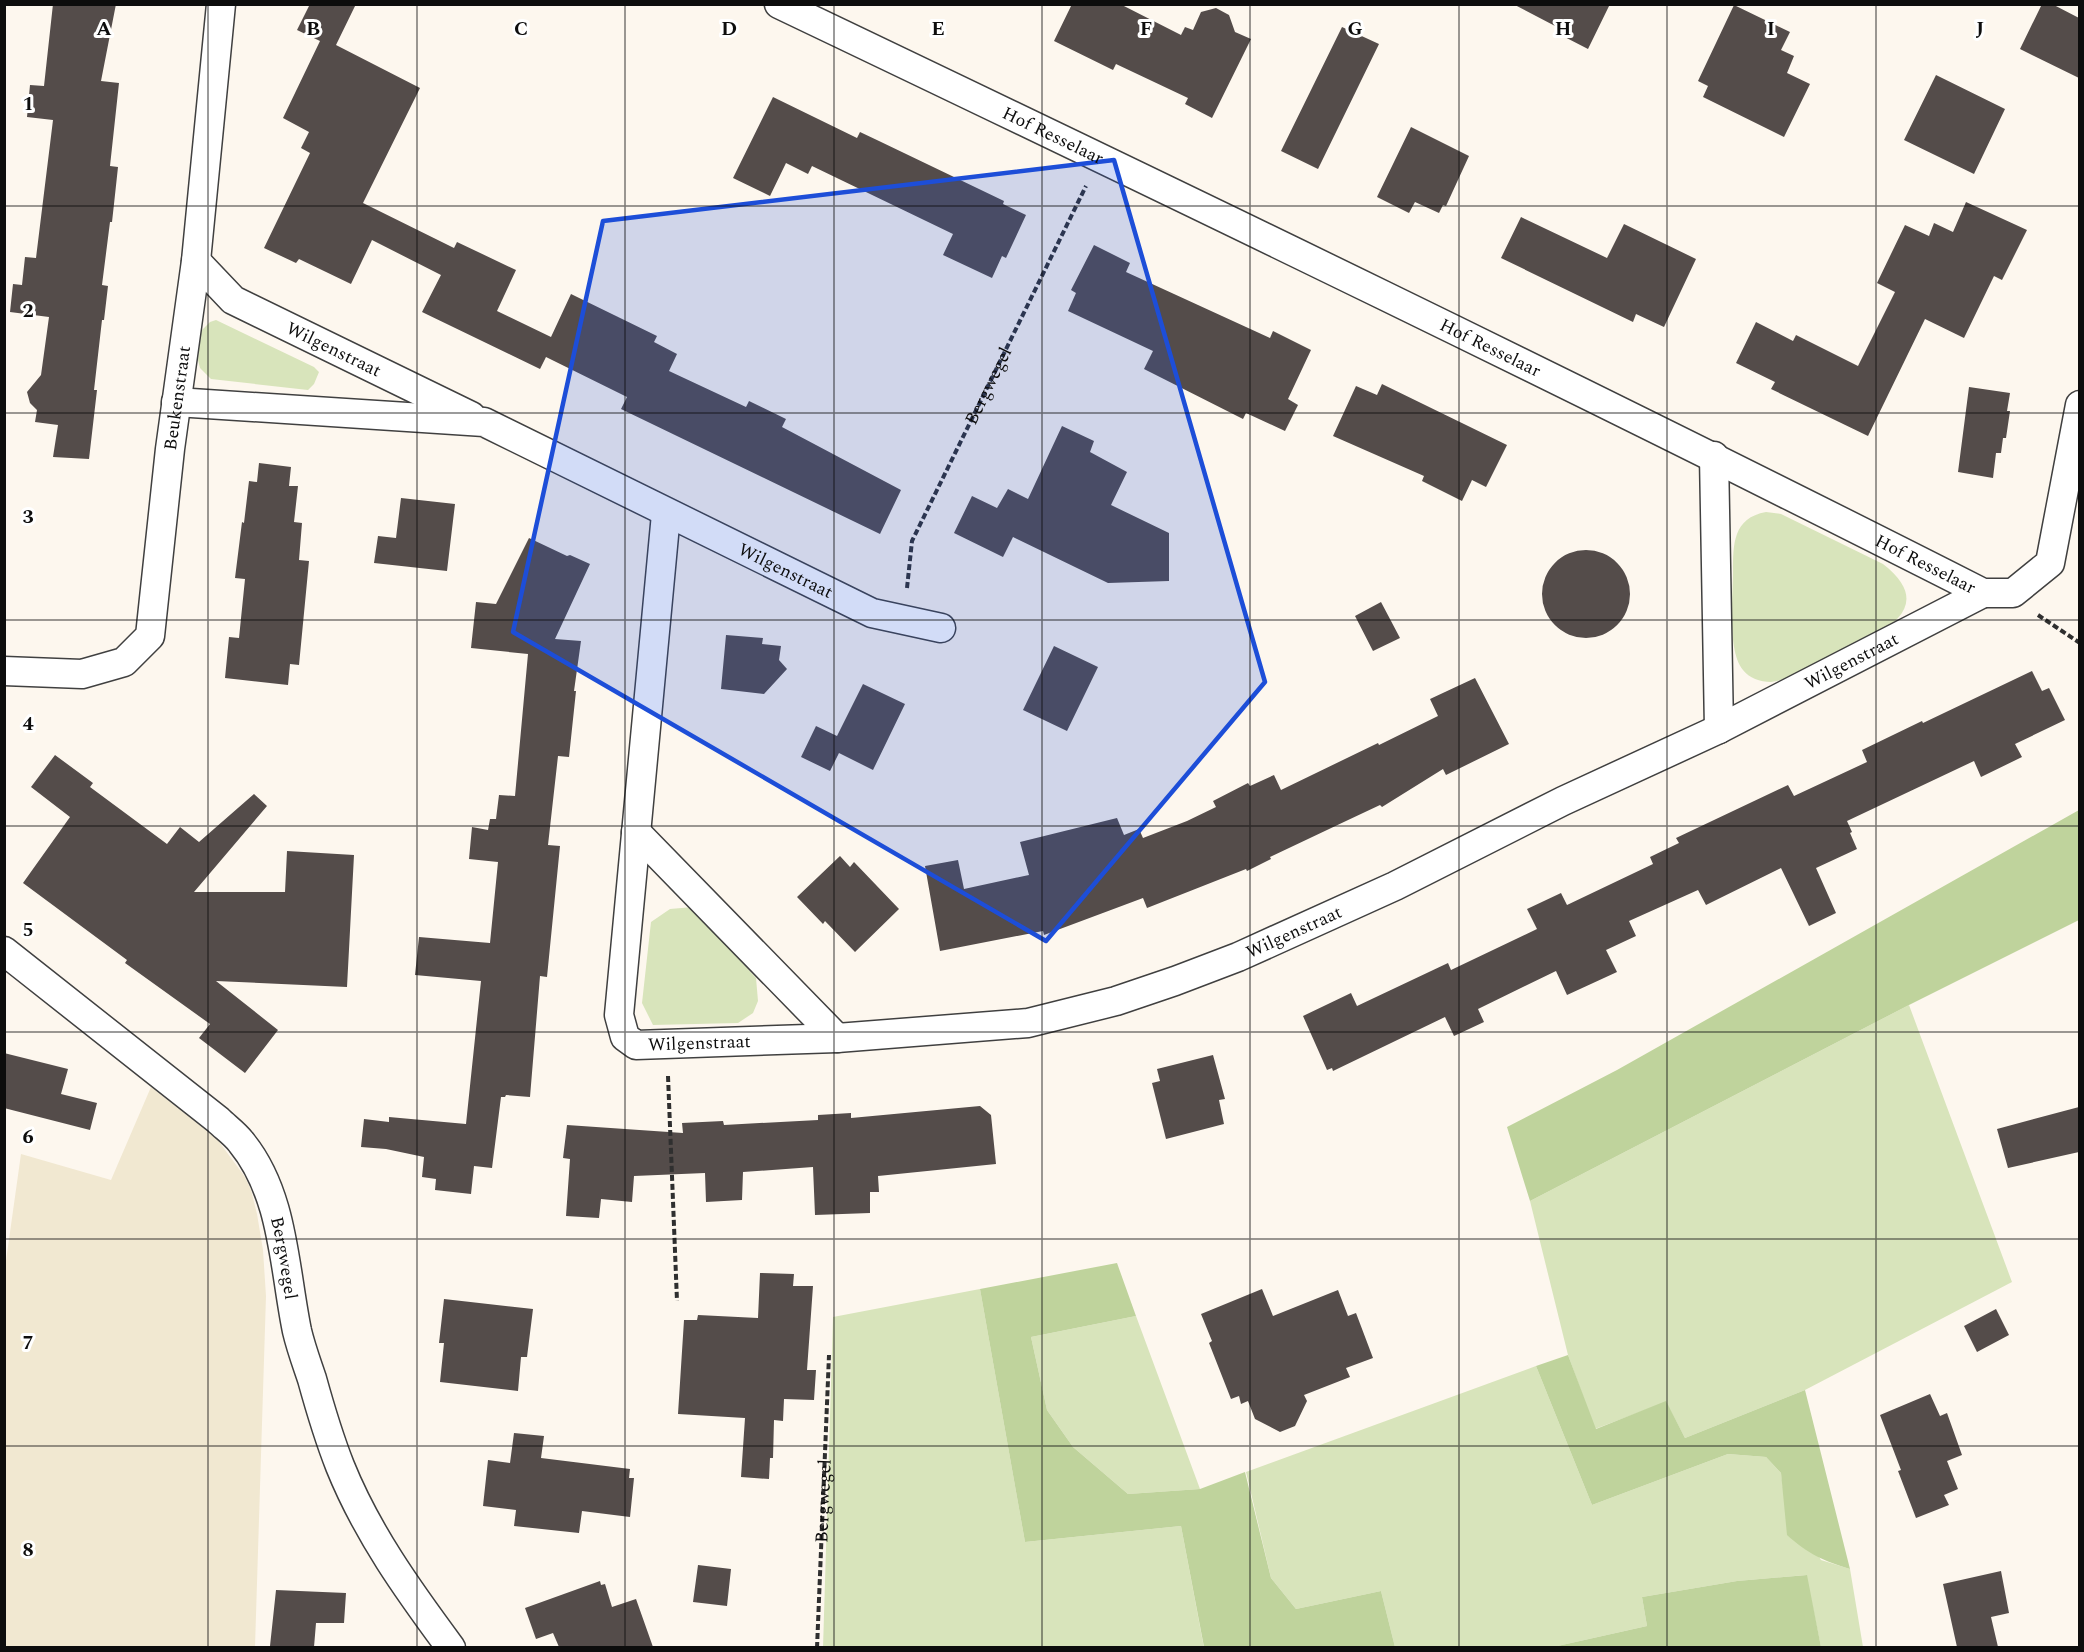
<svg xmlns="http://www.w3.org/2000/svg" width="2084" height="1652" font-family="Spectral,serif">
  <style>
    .farmland { fill: #f1e8d1 }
    .green { fill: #d8e4bb }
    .forest { fill: #bfd39c }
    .building { fill: #544c4a }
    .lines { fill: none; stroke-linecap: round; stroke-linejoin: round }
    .minor-casing { stroke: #404040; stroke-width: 31 }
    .path { stroke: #2f2f2f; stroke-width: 4; stroke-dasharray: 6 3; stroke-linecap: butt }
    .minor { stroke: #fff; stroke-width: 28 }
    .marked { fill: #1d4ed8; fill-opacity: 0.2; stroke: #1d4ed8; stroke-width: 4.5; stroke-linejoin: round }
    .grid { fill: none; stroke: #0d0d0d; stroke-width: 1.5; stroke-opacity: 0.55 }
    .labels { text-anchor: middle; stroke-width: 6; stroke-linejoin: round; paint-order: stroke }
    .street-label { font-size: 18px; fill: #0d0d0d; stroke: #fff }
    .grid-label { font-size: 20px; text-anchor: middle; font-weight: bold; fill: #0d0d0d; stroke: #fff; stroke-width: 6; stroke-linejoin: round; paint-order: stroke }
  </style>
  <rect width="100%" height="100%" fill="#fdf7ee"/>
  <!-- farmland -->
  <path class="farmland" d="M 151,1087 L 217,1139 L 245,1177 L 251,1190 L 257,1214 L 263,1250 L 266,1296 L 255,1647 L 5,1647 L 4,1275 L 21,1154 L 111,1180 Z"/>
  <!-- green -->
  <path class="green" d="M 216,320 L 314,367 L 319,372 L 314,384 L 308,390 L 211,379 L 200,368 L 198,360 L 201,331 L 210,322 Z
    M 1766,512 L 1781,514 L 1883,564 C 1945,612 1869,639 1829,657 C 1812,665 1790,680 1771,682 C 1760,682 1749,678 1743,670 C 1727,651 1733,597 1733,572 C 1733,544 1733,518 1766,512 Z
    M 693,907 L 756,978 L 758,1001 L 753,1013 L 738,1023 L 653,1025 L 642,1003 L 651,922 L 670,909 Z
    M 1909,1005 L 2012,1282 L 1805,1390 L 1685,1438 L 1666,1402 L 1595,1429 L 1568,1355 L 1530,1201 Z
    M 980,1289 L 1025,1542 L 1181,1526 L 1204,1648 L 823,1648 L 833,1317 Z
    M 1136,1316 L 1200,1489 L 1128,1494 L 1073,1447 L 1047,1410 L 1031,1337 Z
    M 1536,1366 L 1592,1505 L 1728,1454 L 1766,1457 L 1781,1473 L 1784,1495 L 1821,1560 L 1850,1569 L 1863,1647 L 1821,1647 L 1806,1575 L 1737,1581 L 1642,1597 L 1647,1626 L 1553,1647 L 1395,1647 L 1381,1591 L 1296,1609 L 1271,1578 L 1246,1472 Z"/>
  <!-- forest -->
  <path class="forest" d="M 2079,810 L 2079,920 L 1909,1005 L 1530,1201 L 1507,1127 L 1617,1070 Z
    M 1117,1263 L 1136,1316 L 1031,1337 L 1047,1410 L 1073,1447 L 1128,1494 L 1200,1489 L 1245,1472 L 1271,1578 L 1296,1609 L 1381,1591 L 1395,1647 L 1204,1647 L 1181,1526 L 1025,1542 L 980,1289 Z
    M 1568,1355 L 1596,1429 L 1666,1401 L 1685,1438 L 1805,1390 L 1850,1569 C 1824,1561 1808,1554 1787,1535 L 1781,1473 L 1766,1457 L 1728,1454 L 1592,1505 L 1536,1366 Z
    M 1807,1575 L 1821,1647 L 1553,1647 L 1647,1626 L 1642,1597 L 1737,1581 Z"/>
  <!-- building -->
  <path class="building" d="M 53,4 L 116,4 L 101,81 L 119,83 L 110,166 L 118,167 L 114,204 L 112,222 L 110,222 L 102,285 L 108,286 L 104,320 L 102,320 L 94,390 L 97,390 L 89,459 L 53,457 L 58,425 L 35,422 L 37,410 L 30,403 L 27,392 L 41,375 L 49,317 L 10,312 L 13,284 L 22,285 L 25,257 L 36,258 L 53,120 L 27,117 L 30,85 L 44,86 Z
    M 310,4 L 356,4 L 336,45 L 420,88 L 363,203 L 454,248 L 457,242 L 516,270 L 497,311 L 551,337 L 571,294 L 657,336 L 654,342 L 677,354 L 669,371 L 746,407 L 749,401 L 786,419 L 782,427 L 901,490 L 880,534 L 621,409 L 627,397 L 546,357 L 540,369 L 422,312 L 441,275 L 372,240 L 351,284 L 299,259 L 296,263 L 264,248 L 310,153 L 301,148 L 309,132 L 283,118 L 320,41 L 297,30 Z
    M 1072,4 L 1120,4 L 1181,35 L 1185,27 L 1193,30 L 1201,12 L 1216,8 L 1229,15 L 1235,32 L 1251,39 L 1212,118 L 1185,104 L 1188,98 L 1116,64 L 1113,70 L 1054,41 Z
    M 1513,4 L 1610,4 L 1588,49 L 1555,32 L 1557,27 Z
    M 2042,4 L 2052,4 L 2079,18 L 2079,78 L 2020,49 Z
    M 1734,5 L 1790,32 L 1781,50 L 1794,56 L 1787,73 L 1810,84 L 1784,137 L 1703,97 L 1708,86 L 1698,81 Z
    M 1342,27 L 1379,44 L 1318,169 L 1281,151 Z
    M 1936,75 L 2005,109 L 1974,174 L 1904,140 Z
    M 773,97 L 857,138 L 860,132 L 879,141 L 1004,201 L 1003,204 L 1026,215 L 1006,258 L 1002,256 L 992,278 L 943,255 L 953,234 L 812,166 L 808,174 L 786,163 L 770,196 L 733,178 Z
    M 1411,127 L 1469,156 L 1446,206 L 1443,205 L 1439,213 L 1415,202 L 1409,213 L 1377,197 Z
    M 1966,202 L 2027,230 L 2002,280 L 1994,276 L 1964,338 L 1925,319 L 1868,436 L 1771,389 L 1775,382 L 1736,363 L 1756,322 L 1793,341 L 1796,335 L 1858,366 L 1895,292 L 1877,283 L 1905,225 L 1929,236 L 1934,223 L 1953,232 Z
    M 1521,217 L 1607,258 L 1624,224 L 1696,259 L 1664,327 L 1636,314 L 1633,322 L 1501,258 Z
    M 1094,245 L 1130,263 L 1126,272 L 1270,338 L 1273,331 L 1311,350 L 1288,399 L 1298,405 L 1285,431 L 1246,413 L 1243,419 L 1144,369 L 1153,351 L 1068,311 L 1076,293 L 1071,290 Z
    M 1382,384 L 1507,445 L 1486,487 L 1472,480 L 1462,501 L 1422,481 L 1424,476 L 1333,436 L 1356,386 L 1377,395 Z
    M 1969,387 L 2010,393 L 2007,411 L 2010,411 L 2006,438 L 2003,438 L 2001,453 L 1996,453 L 1993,478 L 1958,472 Z
    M 1062,426 L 1094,441 L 1090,452 L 1127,472 L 1111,505 L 1169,533 L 1169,581 L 1108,583 L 1013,537 L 1003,557 L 954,533 L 972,496 L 997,508 L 1008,489 L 1028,499 Z
    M 259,463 L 291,467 L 289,486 L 298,486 L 294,522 L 302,523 L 299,560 L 309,561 L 299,665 L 290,664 L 288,685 L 225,678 L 229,637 L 239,638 L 245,579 L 235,578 L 242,522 L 244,523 L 249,481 L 257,482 Z
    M 401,498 L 455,504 L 447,571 L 374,563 L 378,536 L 396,538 Z
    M 529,538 L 567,556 L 570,555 L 590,564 L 555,639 L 581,641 L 574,691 L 576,691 L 569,757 L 558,756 L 548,845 L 560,846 L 547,977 L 540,976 L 530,1097 L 506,1095 L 505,1097 L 501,1097 L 492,1168 L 474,1166 L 471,1194 L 435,1190 L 436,1179 L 422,1177 L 424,1157 L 386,1149 L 361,1147 L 364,1119 L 389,1122 L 389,1117 L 466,1124 L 481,981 L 415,975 L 419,937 L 490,943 L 498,862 L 469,859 L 472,827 L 488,830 L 490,819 L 496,819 L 499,795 L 515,796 L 528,654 L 471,648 L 476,602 L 496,604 Z
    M1542 594a44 44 0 1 1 88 0a44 44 0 1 1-88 0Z
    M 1381,602 L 1400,638 L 1373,651 L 1355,616 Z
    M 726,635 L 763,638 L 762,644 L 781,646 L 779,660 L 787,669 L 764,694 L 721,689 Z
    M 1054,646 L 1098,667 L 1067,731 L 1023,710 Z
    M 2032,671 L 2042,691 L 2049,688 L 2065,720 L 2015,744 L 2022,757 L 1981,777 L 1974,761 L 1847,821 L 1852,832 L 1850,833 L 1857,849 L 1816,868 L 1836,913 L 1809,926 L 1781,868 L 1706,905 L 1698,890 L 1629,921 L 1636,936 L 1606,950 L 1617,972 L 1567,995 L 1556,971 L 1478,1009 L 1484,1022 L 1454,1036 L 1445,1017 L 1333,1071 L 1332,1068 L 1327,1070 L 1303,1016 L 1351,993 L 1357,1006 L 1448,963 L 1451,970 L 1537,929 L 1527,909 L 1561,893 L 1567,905 L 1653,864 L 1650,857 L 1679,843 L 1676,838 L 1788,785 L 1794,796 L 1867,762 L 1862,750 L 1922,721 L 1923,723 Z
    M 1475,678 L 1509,744 L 1446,775 L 1443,769 L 1382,807 L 1380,805 L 1346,821 L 1270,857 L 1271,859 L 1247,871 L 1246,869 L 1147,908 L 1143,898 L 1044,935 L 1043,931 L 940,951 L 925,866 L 958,860 L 964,889 L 1029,875 L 1020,842 L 1117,818 L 1124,835 L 1139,829 L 1143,838 L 1187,821 L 1216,807 L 1213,801 L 1248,783 L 1250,786 L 1274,775 L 1281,790 L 1378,743 L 1379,745 L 1438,716 L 1430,699 Z
    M 863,684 L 905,704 L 873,770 L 839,753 L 830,771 L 801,757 L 816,726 L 837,736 Z
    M 55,755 L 93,783 L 90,787 L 167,844 L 180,827 L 199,842 L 254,794 L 267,806 L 194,892 L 285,892 L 287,851 L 354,855 L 347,987 L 216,981 L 278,1030 L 245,1073 L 199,1038 L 210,1024 L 125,963 L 127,960 L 23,883 L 70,817 L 31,787 Z
    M 840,856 L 850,867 L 854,862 L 899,909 L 855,952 L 825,921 L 823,924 L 797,897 Z
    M 4,1053 L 68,1069 L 61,1094 L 97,1103 L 90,1130 L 4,1108 Z
    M 1213,1055 L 1225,1099 L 1219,1100 L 1224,1124 L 1166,1139 L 1152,1083 L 1160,1081 L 1157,1069 Z
    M 980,1106 L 991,1115 L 996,1164 L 878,1176 L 879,1192 L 870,1192 L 870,1213 L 815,1215 L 813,1167 L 743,1172 L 742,1200 L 706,1202 L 705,1173 L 634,1176 L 632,1202 L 601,1199 L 599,1218 L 566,1216 L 570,1159 L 563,1158 L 567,1125 L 683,1133 L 682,1123 L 723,1121 L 724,1125 L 818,1120 L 818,1115 L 851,1113 L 851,1118 Z
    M 2079,1107 L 2079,1152 L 2008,1168 L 1997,1129 Z
    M 760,1273 L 794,1274 L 793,1286 L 813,1286 L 807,1370 L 816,1370 L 814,1400 L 784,1399 L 783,1421 L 774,1420 L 773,1458 L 770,1458 L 769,1479 L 741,1477 L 745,1418 L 678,1414 L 684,1320 L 697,1320 L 698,1315 L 758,1318 Z
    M 1262,1289 L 1273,1316 L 1338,1290 L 1348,1316 L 1356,1313 L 1373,1358 L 1346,1368 L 1350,1377 L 1304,1395 L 1307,1401 L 1295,1426 L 1280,1432 L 1255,1419 L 1248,1401 L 1241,1404 L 1239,1396 L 1231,1399 L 1209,1343 L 1212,1341 L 1201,1314 Z
    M 444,1299 L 533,1309 L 527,1357 L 521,1357 L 518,1391 L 440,1382 L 444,1343 L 439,1343 Z
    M 1996,1309 L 2009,1335 L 1977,1352 L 1964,1326 Z
    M 1930,1394 L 1940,1416 L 1947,1413 L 1962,1455 L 1947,1461 L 1958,1489 L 1944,1495 L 1949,1505 L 1916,1518 L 1898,1471 L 1901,1470 L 1880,1415 Z
    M 514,1433 L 544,1436 L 541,1458 L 630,1469 L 629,1478 L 634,1478 L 630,1517 L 582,1511 L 579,1533 L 514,1526 L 516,1510 L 483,1506 L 488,1460 L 510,1463 Z
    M 698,1565 L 731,1569 L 727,1606 L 693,1602 Z
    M 2001,1571 L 2009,1613 L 1991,1617 L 1998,1647 L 1957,1647 L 1943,1584 Z
    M 600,1581 L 601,1585 L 605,1584 L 612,1607 L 636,1599 L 653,1647 L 559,1647 L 553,1633 L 536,1639 L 525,1608 Z
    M 276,1590 L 346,1593 L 344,1623 L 316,1623 L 314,1647 L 270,1646 Z"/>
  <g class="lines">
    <defs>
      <g id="minor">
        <path id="s3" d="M 779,4 C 1183,197 1585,391 1983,593 L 2013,593 L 2050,563 L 2080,405"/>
        <path id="s4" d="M 196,261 L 233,300 L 471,416"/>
        <path id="s5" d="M 176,402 L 484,422 L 872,613 L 941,628"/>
        <path d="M 1714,456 L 1719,729"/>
        <path id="s6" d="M 666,514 L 619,1015 L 625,1037 L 636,1045 L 837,1038 L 1028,1023 L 1116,1001 L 1175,981 L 1238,957 L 1395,886 L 1563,801 L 1719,729 L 1983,593"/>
        <path id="s7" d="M 4,671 L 82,674 L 124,662 L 150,636 L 170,449 L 196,261 L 221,4"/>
        <path d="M 636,832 L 837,1038"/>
        <path id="s8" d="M 4,951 L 218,1120 C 225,1127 235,1134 241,1142 C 284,1194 284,1268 297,1331 C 301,1348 307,1364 312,1379 C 320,1408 329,1438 340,1466 C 367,1533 408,1590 451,1648"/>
      </g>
    </defs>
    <!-- minor casing -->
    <use href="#minor" class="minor-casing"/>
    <!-- path -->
    <g class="path">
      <path id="s1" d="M 907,588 L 912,541 L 1086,186"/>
      <path d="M 2038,615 L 2080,643"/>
      <path d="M 668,1076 L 677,1301"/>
      <path id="s2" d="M 817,1648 L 829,1355"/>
    </g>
    <!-- minor -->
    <use href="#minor" class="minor"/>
  </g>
  <!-- marked area -->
  <path class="marked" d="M 1114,160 L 1265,682 L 1046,941 L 513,632 L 603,221 Z"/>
  <!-- grid -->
  <path class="grid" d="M 208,4 L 208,1648M 417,4 L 417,1648M 625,4 L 625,1648M 834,4 L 834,1648M 1042,4 L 1042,1648M 1250,4 L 1250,1648M 1459,4 L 1459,1648M 1667,4 L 1667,1648M 1876,4 L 1876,1648M 4,206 L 2080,206M 4,413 L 2080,413M 4,620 L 2080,620M 4,826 L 2080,826M 4,1032 L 2080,1032M 4,1239 L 2080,1239M 4,1446 L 2080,1446"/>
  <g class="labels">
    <!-- street labels -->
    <g class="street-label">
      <text dy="6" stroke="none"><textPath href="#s3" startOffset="304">Hof Resselaar</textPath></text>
      <text dy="6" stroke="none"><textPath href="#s3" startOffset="790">Hof Resselaar</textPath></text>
      <text dy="6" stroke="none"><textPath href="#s4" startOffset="166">Wilgenstraat</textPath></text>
      <text dy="6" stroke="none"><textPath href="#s1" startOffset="220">Bergwegel</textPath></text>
      <text dy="6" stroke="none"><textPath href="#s7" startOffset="398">Beukenstraat</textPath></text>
      <text dy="6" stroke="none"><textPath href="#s3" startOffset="1276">Hof Resselaar</textPath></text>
      <text dy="6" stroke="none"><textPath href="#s5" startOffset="645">Wilgenstraat</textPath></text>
      <text dy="6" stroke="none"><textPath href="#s6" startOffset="1834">Wilgenstraat</textPath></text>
      <text dy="6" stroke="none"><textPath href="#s6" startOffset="1214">Wilgenstraat</textPath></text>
      <text dy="6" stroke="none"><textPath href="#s6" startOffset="603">Wilgenstraat</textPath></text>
      <text dy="6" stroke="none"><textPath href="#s8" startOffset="430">Bergwegel</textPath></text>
      <text dy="6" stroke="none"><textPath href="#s2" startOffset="147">Bergwegel</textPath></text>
    </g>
  </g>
  <g class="grid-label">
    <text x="104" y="35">A</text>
    <text x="313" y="35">B</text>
    <text x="521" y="35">C</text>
    <text x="729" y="35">D</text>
    <text x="938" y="35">E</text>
    <text x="1146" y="35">F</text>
    <text x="1355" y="35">G</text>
    <text x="1563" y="35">H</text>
    <text x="1771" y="35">I</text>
    <text x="1980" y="35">J</text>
    <text x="28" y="110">1</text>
    <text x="28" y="317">2</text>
    <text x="28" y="523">3</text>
    <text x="28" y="730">4</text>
    <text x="28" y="936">5</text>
    <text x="28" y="1143">6</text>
    <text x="28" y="1349">7</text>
    <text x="28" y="1556">8</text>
  </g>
  <!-- border -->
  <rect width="2084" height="1652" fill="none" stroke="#0d0d0d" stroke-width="12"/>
</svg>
